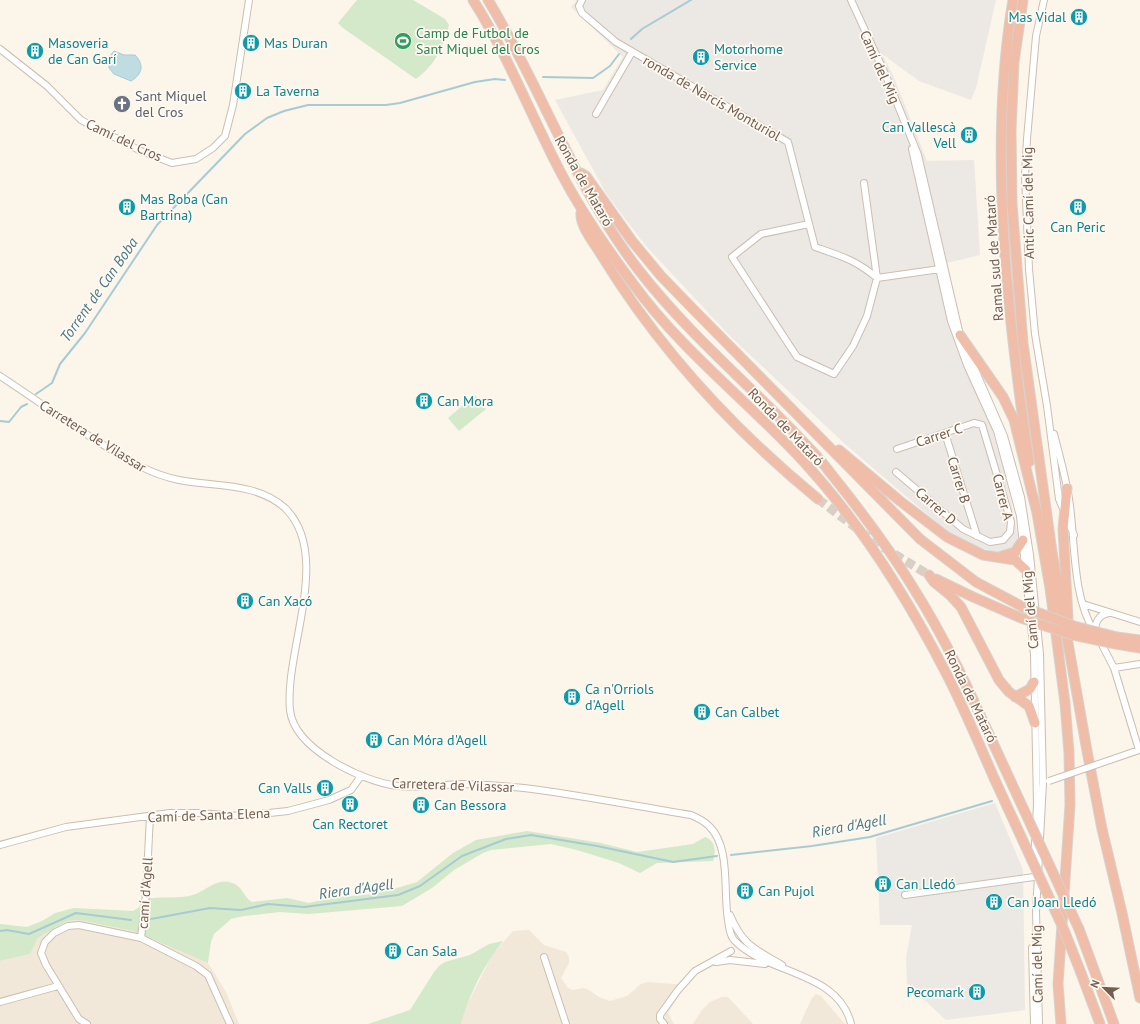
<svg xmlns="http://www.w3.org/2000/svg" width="1140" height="1024" font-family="'PT Sans',sans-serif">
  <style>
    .residential { fill: #f2e8d9 }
    .industrial { fill: #ece8e3 }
    .green { fill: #d4e8ca }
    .water { fill: #c0dce3; stroke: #a7cbd4 }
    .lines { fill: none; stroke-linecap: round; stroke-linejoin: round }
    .stream { stroke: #a7cbd4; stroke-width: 2 }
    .highway-tunnel { stroke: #d9cfc4; stroke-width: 9; stroke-dasharray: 9 4.5; stroke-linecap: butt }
    .minor-casing { stroke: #ccbeb1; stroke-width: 8 }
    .highway-casing { stroke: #d8d2ce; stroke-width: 11 }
    .minor { stroke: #fff; stroke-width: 6 }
    .highway { stroke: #efbda8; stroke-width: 9 }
    .minor-bridge-casing { stroke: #ccbeb1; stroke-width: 8; stroke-linecap: butt }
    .highway-bridge-casing { stroke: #d8d2ce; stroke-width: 11; stroke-linecap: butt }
    .minor-bridge { stroke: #fff; stroke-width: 6 }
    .highway-bridge { stroke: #efbda8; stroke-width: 9 }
    .labels { text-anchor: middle; stroke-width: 3.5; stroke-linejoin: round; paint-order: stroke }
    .culture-label { font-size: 14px; fill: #0d838f; stroke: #fef9f1; text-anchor: start }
    .leisure-label { font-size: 14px; fill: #27864d; stroke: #fef9f1; text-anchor: start }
    .street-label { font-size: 14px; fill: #745e50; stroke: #fef9f1 }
    .worship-label { font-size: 14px; fill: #5b616d; stroke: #fef9f1; text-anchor: start }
    .water-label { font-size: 15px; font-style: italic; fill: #4b7985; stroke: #fef9f1 }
  </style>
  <rect width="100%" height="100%" fill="#fbf5ea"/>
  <!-- residential -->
  <path class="residential" d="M 79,920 L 133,931 L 208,963 L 226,992 L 239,1024 L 0,1024 L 0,961 L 30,954 L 38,938 L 67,921 Z
    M 529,930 L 544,945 L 566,952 L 569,957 L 569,963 L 561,978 L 568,988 L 573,990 L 584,988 L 589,990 L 599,997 L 610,1001 L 627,996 L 641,984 L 647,982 L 686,985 L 668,1013 L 674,1024 L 461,1024 L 465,1009 L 492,955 L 513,931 Z
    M 816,994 L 821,996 L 845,1024 L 800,1024 L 812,998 Z
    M 722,997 L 728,997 L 753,1024 L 693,1024 L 702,1010 L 710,1002 Z"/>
  <!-- industrial -->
  <path class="industrial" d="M 577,0 L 996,0 L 976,88 L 971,100 L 919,81 L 882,54 L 893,75 L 927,161 L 974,160 L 980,255 L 947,263 L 956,306 L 1003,467 L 1014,515 L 1018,537 L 1015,546 L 1008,552 L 1000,553 L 981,548 L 960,539 L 943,528 L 845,444 L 731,337 L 646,246 L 607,195 L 555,100 L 603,90 L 623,57 L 571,7 Z
    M 995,803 L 1023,870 L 1025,1010 L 946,1020 L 907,984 L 906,958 L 912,925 L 880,925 L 876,838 Z"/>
  <!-- green -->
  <path class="green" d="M 357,0 L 413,0 L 445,19 L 449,25 C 442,49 436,64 416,79 L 343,28 L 338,23 Z
    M 475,395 L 486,409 L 459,431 L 448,418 Z
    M 527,831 L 601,843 L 637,852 L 693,844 L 705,837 C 716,841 716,852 713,861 L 657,863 L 640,873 L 619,863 L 577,850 L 551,844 L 491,850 L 483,853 L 454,870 L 432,888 L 402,906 L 309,914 L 280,912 L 244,916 L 231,919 L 214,934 L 211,942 L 208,963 L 133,931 L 79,920 L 67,921 L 38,938 L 30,954 L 0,961 L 0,924 L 27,927 L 42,921 L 55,913 L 74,908 L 133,911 L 138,908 L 146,899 C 160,896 175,899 189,896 C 203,894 214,879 229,882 C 243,885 243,897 252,902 L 287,898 L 309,903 L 334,897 L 365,895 L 387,891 L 417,882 L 453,853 L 476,840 Z
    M 503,941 C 484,965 469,994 461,1024 L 368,1024 L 410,1010 L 434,972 L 440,965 L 445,962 L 470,955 L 489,944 Z"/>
  <!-- water -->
  <path class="water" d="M 114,51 L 124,55 L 135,55 C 144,64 143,74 131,81 L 114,74 L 109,68 L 109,57 Z"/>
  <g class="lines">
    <!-- stream -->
    <path class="stream" d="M 631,39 L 642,29 L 691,0
      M 543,77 L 593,78 L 610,66 L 619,54
      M 36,394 L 52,383 L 60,364 L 85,333 L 157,225 L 245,134 L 267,118 L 284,111 L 308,105 L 386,105 L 400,103 L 475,82 L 495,79 L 505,80
      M 0,421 L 9,422 L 21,407 L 27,404
      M 731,855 L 812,846 L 870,837 L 992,801
      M 151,919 L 210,908 L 241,910 L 268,904 L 304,907 L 398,895 L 420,886 L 462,856 L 506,839 L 531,835 L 597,846 L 673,862 L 717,856
      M 0,931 L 7,930 L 29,934 L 76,913 L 131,920"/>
    <!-- highway-tunnel -->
    <path class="highway-tunnel" d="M 818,499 L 876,543 L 929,575"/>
    <defs>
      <path id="minor" d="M 582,0 L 579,6 L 582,13 L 616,42 L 788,142 L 815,247 C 841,256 856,260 877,278 L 940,269
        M 851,0 L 886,76 L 918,155 L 960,335 L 1004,436 L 1021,497 L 1030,555 L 1040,654 L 1043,783 L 1036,912 L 1039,1024
        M 1044,0 L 1036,36 L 1027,139 L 1025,176 L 1029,269 L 1035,334 L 1047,406 L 1059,499 L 1074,535
        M 0,49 L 47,86 L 81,120 L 141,151 L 172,163 L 196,159 L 213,148 L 225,136 L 233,105 L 249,0
        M 596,114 L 632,52
        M 912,149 L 951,321 L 967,365 L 997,431 L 1020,516 L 1034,655 L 1037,804 L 1034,863
        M 809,224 L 761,234 L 732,257 L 797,357 L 834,374 L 853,346 L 867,316 L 877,278 L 864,183
        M 0,376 C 32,397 64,420 97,441 C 123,457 148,474 179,480 C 214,487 256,482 285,508 C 333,555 284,651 290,710 C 294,749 363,782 398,786 C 419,788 440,785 461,784 C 482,784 503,786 524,788 C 580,795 635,806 691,815 C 698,818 704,821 709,826 C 731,847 723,891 728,920 C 729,926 729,934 734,940 C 767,975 839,971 851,1024
        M 945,433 L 977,536
        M 1054,434 C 1060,458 1067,481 1070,506 C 1075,544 1073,598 1094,631
        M 896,472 L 963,529 L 990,542 L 1003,540 L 1010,532 L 1011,522 L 982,425 L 974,423 L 897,449
        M 1083,604 L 1140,622
        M 1095,633 C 1095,622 1098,615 1109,613
        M 1099,639 L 1114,668 L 1139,750 L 1110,760
        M 1114,668 L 1140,664
        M 0,845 L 66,827 L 170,813 L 197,813 L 241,816 L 288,811 L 329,800 L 351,790 L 361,776
        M 905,895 L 1034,877
        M 730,915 C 743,946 755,949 782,965
        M 141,938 L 196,966 L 208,975 L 230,1024
        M 1032,948 L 1034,1024
        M 544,957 L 566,1024
        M 716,962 L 730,960 L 765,964
        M 0,1002 L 58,986
        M 87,1024 L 79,1019 L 46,965 L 41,953 L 45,942 L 54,933 L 68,926 L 79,925 L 141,938 L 146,894 L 150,816
        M 664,1024 L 660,1019 L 660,1015 L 678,990 L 695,971 L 731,951"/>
      <path id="highway" d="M 473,0 C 508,55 531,116 561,173 C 582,213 607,249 634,285 C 682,351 749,402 804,462 C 862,525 908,599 947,675 C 964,708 979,744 994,778
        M 488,0 C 542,89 576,191 641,273 C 692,338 756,390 811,450 C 822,461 831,474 840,485 C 866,518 892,553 914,589 C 945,638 969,690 993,743
        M 1013,0 C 988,148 1007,314 1029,462
        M 1023,0 L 1014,62 L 1011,131 L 1012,204 L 1023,343 L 1052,552 L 1087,751 L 1102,829 L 1122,913 L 1140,998
        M 581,173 L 586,176 L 632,241 L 661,276 L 695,311 L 920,539 L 976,582
        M 581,213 C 580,227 595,244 602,256 C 659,349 734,430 818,499
        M 960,335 L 1003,397 L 1014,420 L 1037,513 L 1050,588 L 1065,703 L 1069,753 L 1070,805 L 1058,984 L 1061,1024
        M 839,450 L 900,501 L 947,537 L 983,555 L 1015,560 L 1026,570
        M 1067,488 L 1063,529 L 1068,618
        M 1002,556 L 1015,552 L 1023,540
        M 929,575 L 934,582 L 950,595 L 961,607 L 999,680 L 1009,692 L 1029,706 L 1035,723
        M 936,579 L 971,596
        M 1117,637 L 1140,640
        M 1116,644 L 1140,648
        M 1015,697 L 1030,689 L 1034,682
        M 1079,929 L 1114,1024
        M 1081,973 L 1100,1024"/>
    </defs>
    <!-- minor casing -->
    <use href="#minor" class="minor-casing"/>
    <!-- highway casing -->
    <use href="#highway" class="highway-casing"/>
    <!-- minor -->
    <use href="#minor" class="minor"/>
    <!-- highway -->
    <use href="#highway" class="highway"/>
    <defs>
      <path id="minor-bridge" d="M 1049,781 L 1110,760"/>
      <path id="highway-bridge" d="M 976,582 L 1023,607 L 1074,626 L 1117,637
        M 971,596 L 1021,618 L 1073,635 L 1116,644
        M 993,743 L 1079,929
        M 994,778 L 1064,930 L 1081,973"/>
    </defs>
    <!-- minor-bridge casing -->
    <use href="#minor-bridge" class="minor-bridge-casing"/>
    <!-- highway-bridge casing -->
    <use href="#highway-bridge" class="highway-bridge-casing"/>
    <!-- minor-bridge -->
    <use href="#minor-bridge" class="minor-bridge"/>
    <!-- highway-bridge -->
    <use href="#highway-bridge" class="highway-bridge"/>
  </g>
  <!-- icons -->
  <defs>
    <symbol id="building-disc" viewBox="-11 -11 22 22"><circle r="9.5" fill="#0f9aa8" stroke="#fef9f1"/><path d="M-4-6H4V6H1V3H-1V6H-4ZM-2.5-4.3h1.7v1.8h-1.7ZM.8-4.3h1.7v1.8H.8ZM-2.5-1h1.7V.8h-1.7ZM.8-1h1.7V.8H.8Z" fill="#fff"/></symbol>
    <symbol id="stadium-disc" viewBox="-11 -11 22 22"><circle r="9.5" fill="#2e9e5b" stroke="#fef9f1"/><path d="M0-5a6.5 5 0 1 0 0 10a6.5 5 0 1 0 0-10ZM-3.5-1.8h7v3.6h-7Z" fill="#fff"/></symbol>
    <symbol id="church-disc" viewBox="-11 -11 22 22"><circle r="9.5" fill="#6b7280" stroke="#fef9f1"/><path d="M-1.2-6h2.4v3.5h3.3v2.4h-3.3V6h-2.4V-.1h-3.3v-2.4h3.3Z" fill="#fff"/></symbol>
  </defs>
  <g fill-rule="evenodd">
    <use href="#building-disc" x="1069" y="7" width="20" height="20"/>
    <use href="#stadium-disc" x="393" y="31" width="20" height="20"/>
    <use href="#building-disc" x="241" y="33" width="20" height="20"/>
    <use href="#building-disc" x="25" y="41" width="20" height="20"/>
    <use href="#building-disc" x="691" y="47" width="20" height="20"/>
    <use href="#building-disc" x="233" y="81" width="20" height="20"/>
    <use href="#church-disc" x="112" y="94" width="20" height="20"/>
    <use href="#building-disc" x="959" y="125" width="20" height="20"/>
    <use href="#building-disc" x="117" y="197" width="20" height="20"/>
    <use href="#building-disc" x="1068" y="197" width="20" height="20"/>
    <use href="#building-disc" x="414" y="391" width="20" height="20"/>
    <use href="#building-disc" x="235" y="591" width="20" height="20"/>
    <use href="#building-disc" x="562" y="687" width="20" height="20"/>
    <use href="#building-disc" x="692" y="702" width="20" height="20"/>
    <use href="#building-disc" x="364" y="730" width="20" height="20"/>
    <use href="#building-disc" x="315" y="778" width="20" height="20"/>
    <use href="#building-disc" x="340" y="794" width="20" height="20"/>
    <use href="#building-disc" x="411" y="795" width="20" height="20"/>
    <use href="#building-disc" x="873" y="874" width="20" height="20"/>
    <use href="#building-disc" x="735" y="881" width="20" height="20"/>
    <use href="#building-disc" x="984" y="892" width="20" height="20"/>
    <use href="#building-disc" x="383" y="941" width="20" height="20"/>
    <use href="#building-disc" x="967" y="982" width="20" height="20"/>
  </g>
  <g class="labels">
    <!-- culture labels -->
    <g class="culture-label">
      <text x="1066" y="22" text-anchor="end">Mas Vidal</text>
      <text x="48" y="48">Masoveria<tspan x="48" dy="16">de Can Garí</tspan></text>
      <text x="264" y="48">Mas Duran</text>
      <text x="714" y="54">Motorhome<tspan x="714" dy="16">Service</tspan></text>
      <text x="256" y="96">La Taverna</text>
      <text x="956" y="132" text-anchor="end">Can Vallescà<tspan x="956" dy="16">Vell</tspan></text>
      <text x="140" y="204">Mas Boba (Can<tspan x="140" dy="16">Bartrina)</tspan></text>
      <text x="1078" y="232" text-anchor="middle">Can Peric</text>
      <text x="437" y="406">Can Mora</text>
      <text x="258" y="606">Can Xacó</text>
      <text x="585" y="694">Ca n'Orriols<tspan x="585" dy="16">d'Agell</tspan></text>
      <text x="715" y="717">Can Calbet</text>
      <text x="387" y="745">Can Móra d'Agell</text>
      <text x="312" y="793" text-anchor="end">Can Valls</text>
      <text x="434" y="810">Can Bessora</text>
      <text x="350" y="829" text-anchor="middle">Can Rectoret</text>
      <text x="896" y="889">Can Lledó</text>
      <text x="758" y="896">Can Pujol</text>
      <text x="1007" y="907">Can Joan Lledó</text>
      <text x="406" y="956">Can Sala</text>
      <text x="964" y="997" text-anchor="end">Pecomark</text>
    </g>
    <!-- leisure labels -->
    <g class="leisure-label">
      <text x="416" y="38">Camp de Futbol de<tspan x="416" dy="16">Sant Miquel del Cros</tspan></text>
    </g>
    <!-- street labels -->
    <g class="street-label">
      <text transform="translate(880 67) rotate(66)" y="5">Camí del Mig</text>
      <text transform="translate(712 98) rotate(30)" y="5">ronda de Narcís Monturiol</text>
      <text transform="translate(124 140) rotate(25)" y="5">Camí del Cros</text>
      <text transform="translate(584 181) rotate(60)" y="5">Ronda de Mataró</text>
      <text transform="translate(1028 203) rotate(-91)" y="5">Antic Camí del Mig</text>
      <text transform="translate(994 258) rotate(-94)" y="5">Ramal sud de Mataró</text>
      <text transform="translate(786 427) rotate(46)" y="5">Ronda de Mataró</text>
      <text transform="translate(939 435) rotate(-18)" y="5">Carrer C</text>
      <text transform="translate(93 436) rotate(32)" y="5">Carretera de Vilassar</text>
      <text transform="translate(959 480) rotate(73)" y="5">Carrer B</text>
      <text transform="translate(1003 497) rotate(76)" y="5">Carrer A</text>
      <text transform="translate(936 506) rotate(41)" y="5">Carrer D</text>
      <text transform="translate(1030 610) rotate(-95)" y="5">Camí del Mig</text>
      <text transform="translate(971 696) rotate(64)" y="5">Ronda de Mataró</text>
      <text transform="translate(453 785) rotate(2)" y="5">Carretera de Vilassar</text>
      <text transform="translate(209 815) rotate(-2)" y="5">Camí de Santa Elena</text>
      <text transform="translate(145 893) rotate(-86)" y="5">camí d'Agell</text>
      <text transform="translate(1037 964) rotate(-91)" y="5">Camí del Mig</text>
    </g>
    <!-- worship labels -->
    <g class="worship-label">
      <text x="135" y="101">Sant Miquel<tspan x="135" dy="16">del Cros</tspan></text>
    </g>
    <!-- water labels -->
    <g class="water-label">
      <text transform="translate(99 290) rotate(-55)" y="5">Torrent de Can Boba</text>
      <text transform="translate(849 826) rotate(-10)" y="5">Riera d'Agell</text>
      <text transform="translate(356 889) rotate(-8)" y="5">Riera d'Agell</text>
    </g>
  </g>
  <!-- north arrow -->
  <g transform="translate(1104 988) rotate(294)" stroke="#fef9f1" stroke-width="3" paint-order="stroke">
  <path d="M0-3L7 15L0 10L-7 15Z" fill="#745e50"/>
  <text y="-6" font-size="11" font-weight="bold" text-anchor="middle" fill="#745e50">N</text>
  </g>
</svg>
